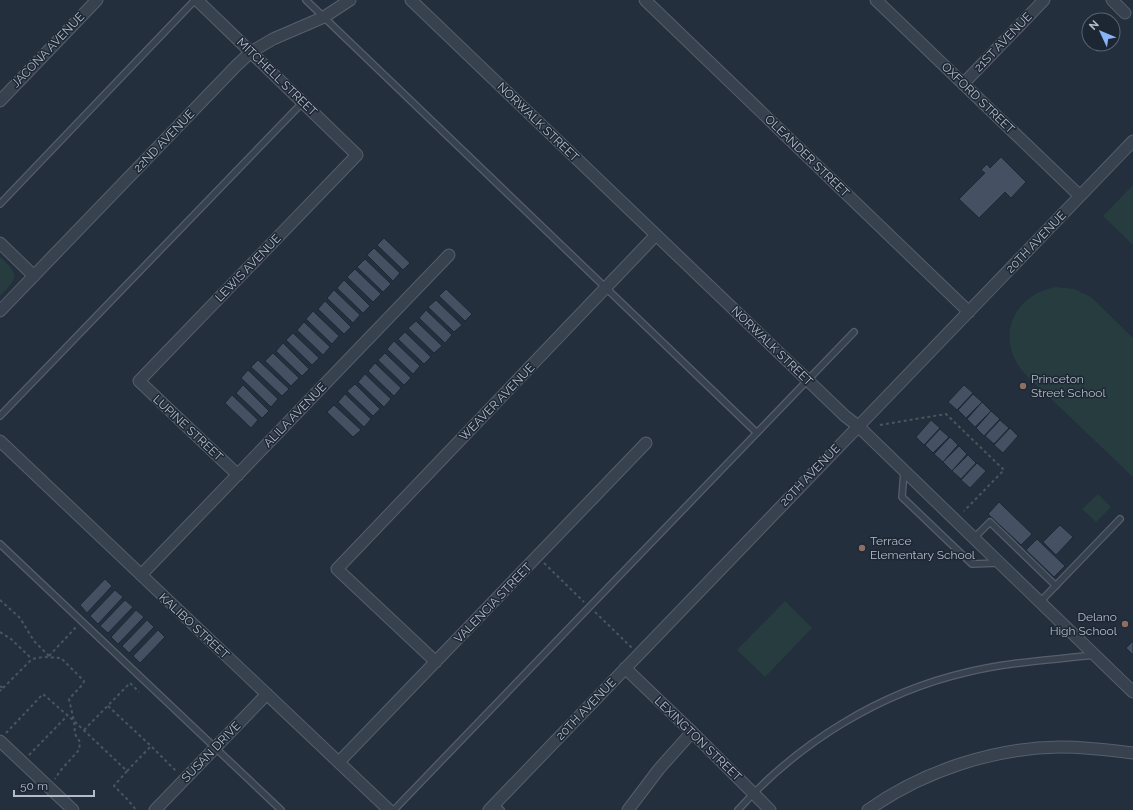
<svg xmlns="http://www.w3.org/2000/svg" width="1133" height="810" font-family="Raleway,sans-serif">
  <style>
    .green { fill: #263c3f }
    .building { fill: #455162; stroke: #1f2835 }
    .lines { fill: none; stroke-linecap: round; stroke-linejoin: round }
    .lane-casing { stroke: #565f6c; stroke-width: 8 }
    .street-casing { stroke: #565f6c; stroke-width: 13 }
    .path { stroke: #44595c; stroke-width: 2; stroke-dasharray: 3 3; stroke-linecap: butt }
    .lane { stroke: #38414e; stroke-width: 5.5 }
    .street { stroke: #38414e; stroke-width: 11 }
    .education-dot { fill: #8d6e63; stroke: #1d2633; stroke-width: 1.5 }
    .labels { text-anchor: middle; stroke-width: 3; stroke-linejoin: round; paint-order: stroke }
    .street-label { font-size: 12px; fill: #b4bcc9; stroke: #1d2633 }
    .poi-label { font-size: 12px; fill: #b4bcc9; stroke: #1d2633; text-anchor: start }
  </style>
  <rect width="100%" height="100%" fill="#242f3e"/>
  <!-- green -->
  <path class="green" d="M 1133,185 L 1133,245 L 1103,216 Z
    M 0,257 C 20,275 18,277 0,296 Z
    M 1056,287 L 1074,289 L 1091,297 L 1133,338 L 1133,477 L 1027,376 C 994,343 1010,295 1056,287 Z
    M 1098,494 L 1111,507 L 1096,522 L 1082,509 Z
    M 785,601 L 812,628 L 765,677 L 737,650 Z"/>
  <!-- building -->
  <path class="building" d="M 1001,157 L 1026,182 L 1011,198 L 1005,192 L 979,218 L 959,199 L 985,173 L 981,170 L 987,164 L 990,168 Z
    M 384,238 L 410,263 L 403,270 L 377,245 Z
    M 374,248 L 400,273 L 393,281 L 367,255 Z
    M 365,259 L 391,284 L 383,292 L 357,267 Z
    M 355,269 L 381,294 L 373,302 L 347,277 Z
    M 344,280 L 370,306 L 363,313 L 337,288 Z
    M 446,289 L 472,314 L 465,321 L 439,296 Z
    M 334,290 L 360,315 L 353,323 L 327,298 Z
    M 436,300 L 462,325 L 454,332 L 428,307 Z
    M 325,301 L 351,327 L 344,334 L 318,309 Z
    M 426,310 L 452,335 L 445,343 L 419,318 Z
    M 313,311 L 339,336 L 332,344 L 306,319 Z
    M 416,321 L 442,346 L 434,353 L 408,328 Z
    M 304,322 L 330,347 L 323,355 L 297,330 Z
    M 405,332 L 431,357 L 424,364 L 398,339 Z
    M 293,333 L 319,358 L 312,365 L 286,340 Z
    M 394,341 L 420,366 L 413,374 L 387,349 Z
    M 283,343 L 309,369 L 302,376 L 276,351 Z
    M 273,353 L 299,378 L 291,386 L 265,361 Z
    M 385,353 L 411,378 L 404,385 L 378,360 Z
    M 258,360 L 289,389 L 282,396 L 251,367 Z
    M 375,363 L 401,388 L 394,396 L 368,371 Z
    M 248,370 L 278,399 L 271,407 L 241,378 Z
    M 365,374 L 391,399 L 384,407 L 358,382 Z
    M 355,384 L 380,409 L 373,416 L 347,391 Z
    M 243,385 L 269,411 L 262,418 L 236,393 Z
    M 964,385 L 973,393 L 957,410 L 948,402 Z
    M 345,394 L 371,419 L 364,427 L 338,402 Z
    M 973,394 L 982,402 L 966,418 L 958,410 Z
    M 232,395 L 258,420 L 251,428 L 225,403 Z
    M 982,402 L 991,411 L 975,427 L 967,419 Z
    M 334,405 L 361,430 L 353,437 L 327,412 Z
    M 991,411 L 1000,419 L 984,436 L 976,428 Z
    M 931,420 L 940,428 L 924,445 L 916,437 Z
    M 1000,420 L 1009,428 L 994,444 L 985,436 Z
    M 1010,428 L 1018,436 L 1003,453 L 994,445 Z
    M 940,429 L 949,437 L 933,453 L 925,445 Z
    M 950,437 L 958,445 L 943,462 L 934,454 Z
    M 959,446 L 967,454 L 952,471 L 943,462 Z
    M 968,455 L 976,463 L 961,479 L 952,471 Z
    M 977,463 L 986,471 L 970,488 L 961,480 Z
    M 999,502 L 1032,534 L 1021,545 L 988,514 Z
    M 1060,525 L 1073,537 L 1056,555 L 1043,542 Z
    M 1037,539 L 1065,566 L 1054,577 L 1026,550 Z
    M 105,579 L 112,586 L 87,613 L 80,605 Z
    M 115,590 L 123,597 L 98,624 L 90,616 Z
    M 125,600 L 133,607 L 108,633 L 100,626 Z
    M 136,610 L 144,617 L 118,644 L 111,637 Z
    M 147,620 L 154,627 L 129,653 L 122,646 Z
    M 158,630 L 165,637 L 140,663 L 133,656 Z
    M 1133,641 L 1133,655 L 1126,648 Z"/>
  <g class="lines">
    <defs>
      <path id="lane" d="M 306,0 L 757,433
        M 0,204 L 195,0
        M 0,416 L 303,102
        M 904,471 L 902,497 L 972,564 L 999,563
        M 974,538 L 990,522 L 1056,586
        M 0,544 L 281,810
        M 1040,602 L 1120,519
        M 495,804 L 501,810
        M 394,810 L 854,332
        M 738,810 C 798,743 880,692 968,672 C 1009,662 1052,660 1094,655"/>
      <path id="street" d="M 197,0 L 357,155 L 139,381 L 238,475
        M 411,0 L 845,416 L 858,426 L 1133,692
        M 645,0 L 969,312
        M 876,0 L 1080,196
        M 1112,0 L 1125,13
        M 963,84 L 1044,0
        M 0,101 L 97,0
        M 0,243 L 34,276
        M 0,311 L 237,65 L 251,52 L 273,39 L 324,17 L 350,0
        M 0,441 L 389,810
        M 141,575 L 449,255
        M 436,662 L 337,569 L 656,235
        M 625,668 L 692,732 L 770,810
        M 0,741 L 73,810
        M 339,762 L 646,443
        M 155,810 L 267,694
        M 489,810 L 1133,141
        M 628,810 L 659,769 L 692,732
        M 868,810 C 923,771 993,748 1060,747 C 1084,747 1109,750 1133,753"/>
    </defs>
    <!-- lane casing -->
    <use href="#lane" class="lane-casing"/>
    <!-- street casing -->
    <use href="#street" class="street-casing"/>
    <!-- path -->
    <path class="path" d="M 880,425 L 946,414 L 1004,470 L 964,511
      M 544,563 L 584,602
      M 0,600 L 20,618 L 34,641 L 50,657
      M 595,612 L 632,648
      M 0,632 L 11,639 L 32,659
      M 49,656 L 77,626
      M 0,686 L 3,688 L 0,691
      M 3,688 L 32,659 L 43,657 L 61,658 L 84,681 L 83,684 L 69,699 L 74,721 L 127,771 L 114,786 L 128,800 L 136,810
      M 108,706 L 151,746
      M 84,730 L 130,683 L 139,692
      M 6,733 L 43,694 L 74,721 L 75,734 L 80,742 L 79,750 L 60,771 L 55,779
      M 29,755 L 67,716
      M 127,771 L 151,746 L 176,771"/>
    <!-- lane -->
    <use href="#lane" class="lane"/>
    <!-- street -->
    <use href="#street" class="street"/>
  </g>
  <!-- markers -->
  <g class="education-dot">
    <circle cx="1023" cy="386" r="4"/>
    <circle cx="862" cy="548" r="4"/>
    <circle cx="1125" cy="624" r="4"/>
  </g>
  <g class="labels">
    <!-- street labels -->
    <g class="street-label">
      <text transform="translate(1003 42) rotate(-46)" y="4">21ST AVENUE</text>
      <text transform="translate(48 50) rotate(-46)" y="4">JACONA AVENUE</text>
      <text transform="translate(277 77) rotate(44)" y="4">MITCHELL STREET</text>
      <text transform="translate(978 98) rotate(44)" y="4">OXFORD STREET</text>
      <text transform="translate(538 122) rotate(44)" y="4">NORWALK STREET</text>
      <text transform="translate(164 141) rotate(-46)" y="4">22ND AVENUE</text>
      <text transform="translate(807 156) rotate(44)" y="4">OLEANDER STREET</text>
      <text transform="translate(1036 242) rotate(-46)" y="4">20TH AVENUE</text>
      <text transform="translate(248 268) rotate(-46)" y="4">LEWIS AVENUE</text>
      <text transform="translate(772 346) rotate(44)" y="4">NORWALK STREET</text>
      <text transform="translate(497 402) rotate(-46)" y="4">WEAVER AVENUE</text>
      <text transform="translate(295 415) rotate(-46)" y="4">ALILA AVENUE</text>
      <text transform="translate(188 428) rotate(43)" y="4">LUPINE STREET</text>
      <text transform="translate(810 475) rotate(-46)" y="4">20TH AVENUE</text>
      <text transform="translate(493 603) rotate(-46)" y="4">VALENCIA STREET</text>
      <text transform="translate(194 626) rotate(43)" y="4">KALIBO STREET</text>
      <text transform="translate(586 709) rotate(-46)" y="4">20TH AVENUE</text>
      <text transform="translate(698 739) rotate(44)" y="4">LEXINGTON STREET</text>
      <text transform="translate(211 752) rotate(-46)" y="4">SUSAN DRIVE</text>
    </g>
    <!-- poi labels -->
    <g class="poi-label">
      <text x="1031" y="383">Princeton<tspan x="1031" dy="14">Street School</tspan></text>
      <text x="870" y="545">Terrace<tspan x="870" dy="14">Elementary School</tspan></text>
      <text x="1117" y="621" text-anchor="end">Delano<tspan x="1117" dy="14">High School</tspan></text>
    </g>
  </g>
  <!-- north arrow -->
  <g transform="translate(1101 32) rotate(314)"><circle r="19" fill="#1d2633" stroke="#59626f"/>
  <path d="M0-3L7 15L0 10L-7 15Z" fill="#8ab4f8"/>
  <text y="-6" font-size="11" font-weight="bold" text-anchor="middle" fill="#b4bcc9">N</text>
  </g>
  <!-- scale -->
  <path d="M14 790v6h80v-6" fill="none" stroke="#b4bcc9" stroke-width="2"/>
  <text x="20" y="790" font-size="12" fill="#b4bcc9" stroke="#1d2633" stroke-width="3" paint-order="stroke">50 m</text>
</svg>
